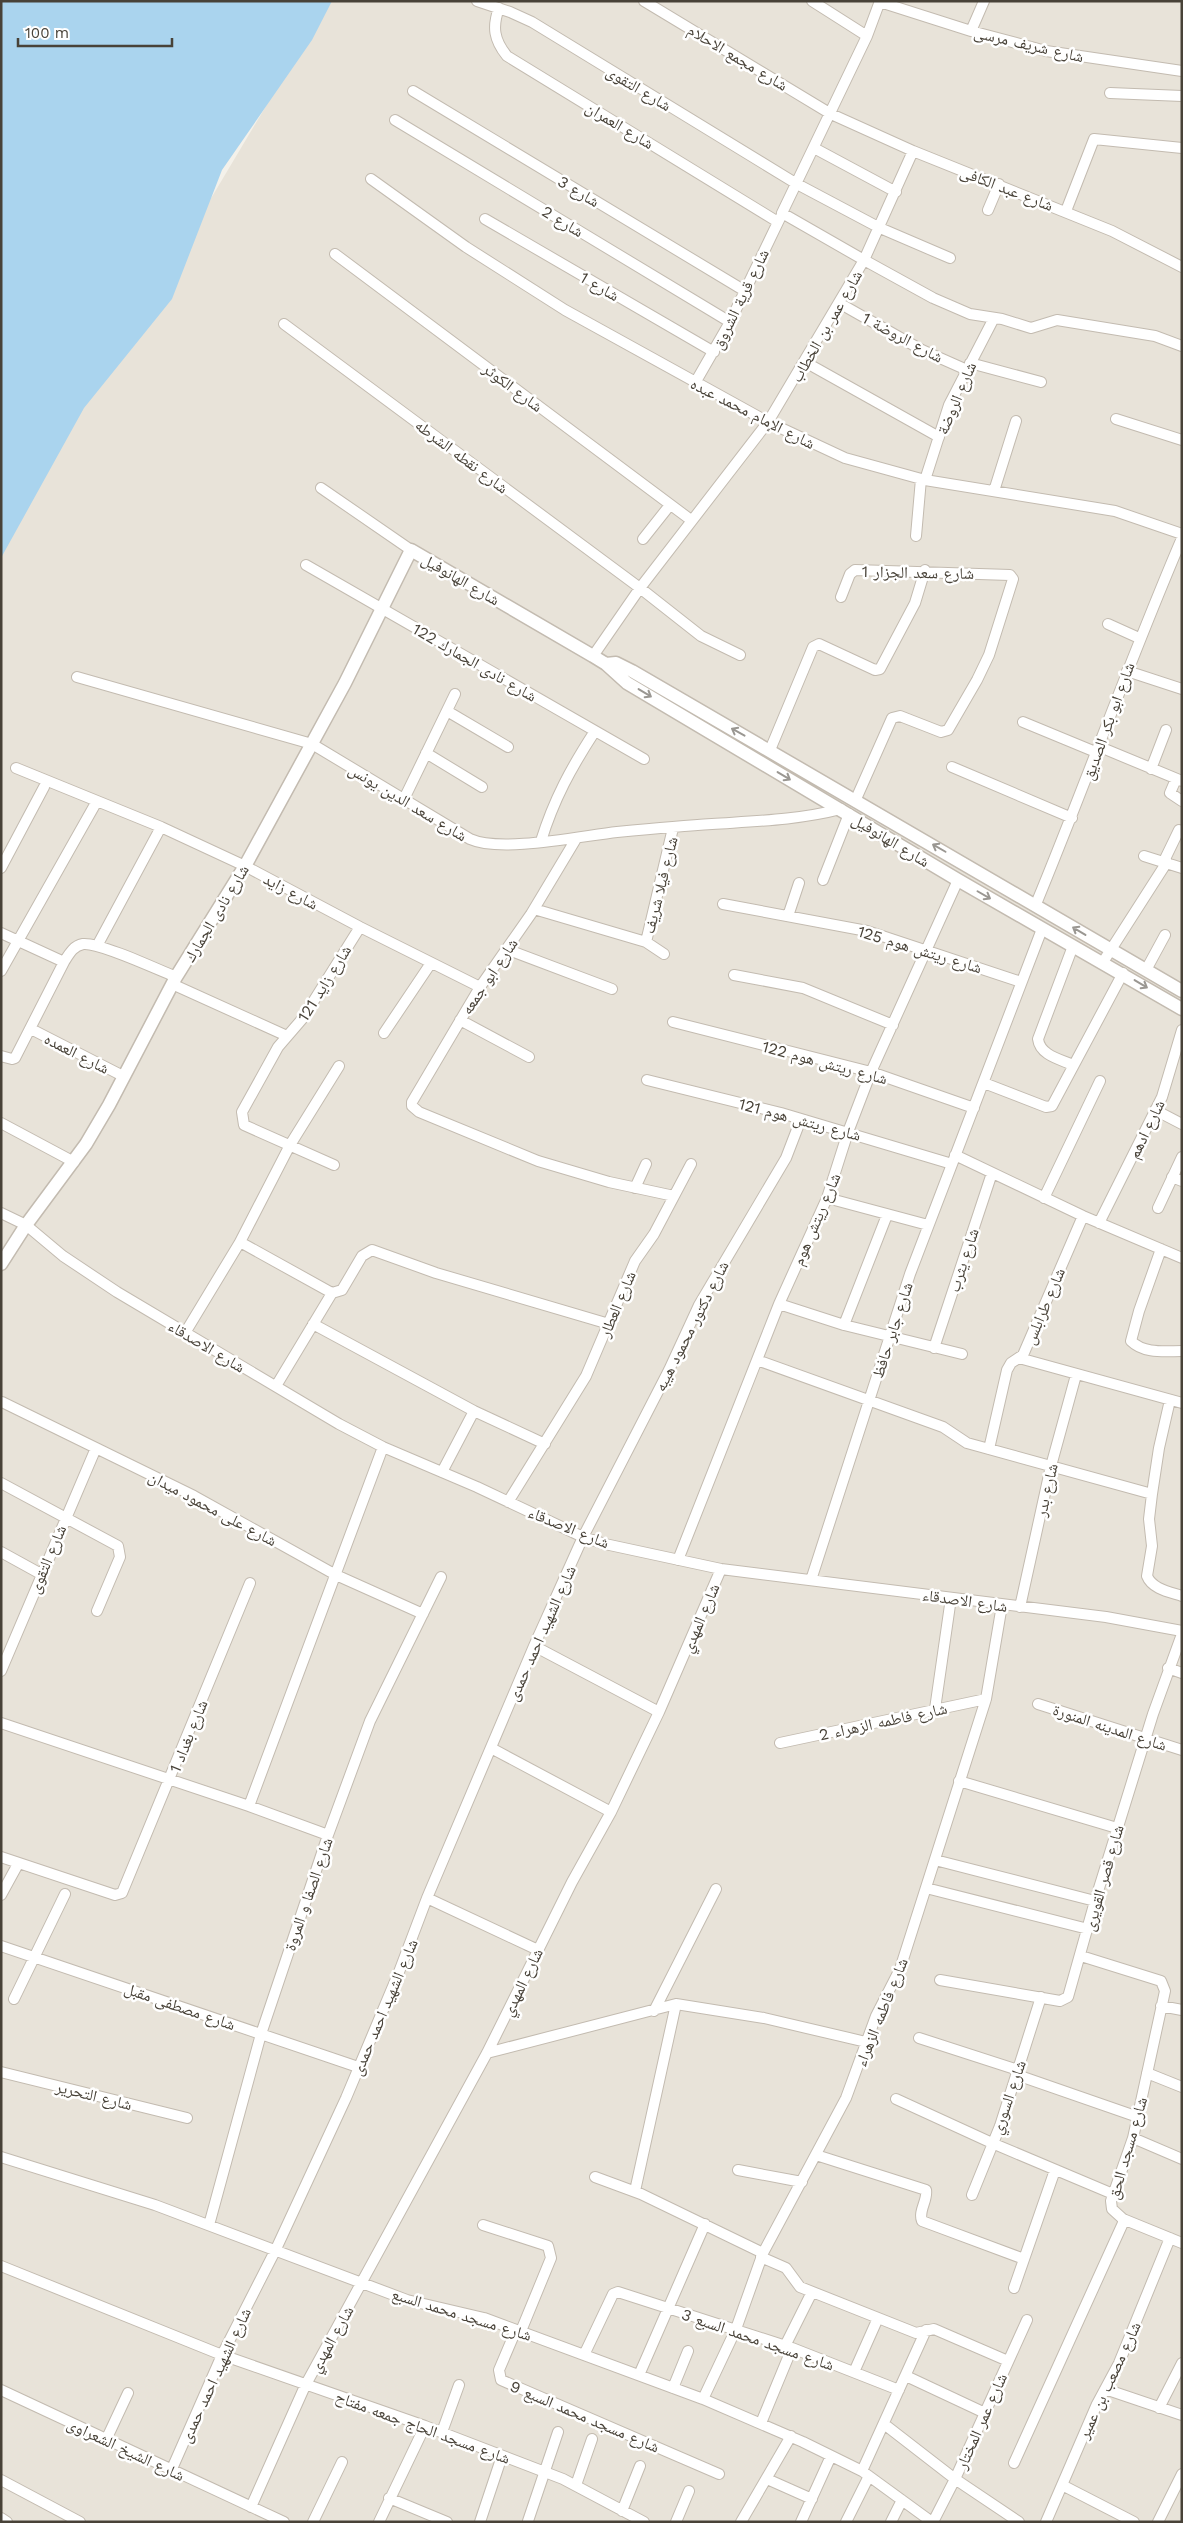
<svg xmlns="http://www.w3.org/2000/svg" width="1183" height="2523" font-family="'Work Sans','Noto Naskh Arabic',sans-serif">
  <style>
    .residential { fill: #e8e3d9 }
    .water { fill: #aad4ee }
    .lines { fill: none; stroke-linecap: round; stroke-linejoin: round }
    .minor-casing { stroke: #c3bbb0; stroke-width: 12 }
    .tertiary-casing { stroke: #c3bbb0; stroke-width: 15 }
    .minor { stroke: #fff; stroke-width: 10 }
    .tertiary { stroke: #fff; stroke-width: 12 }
    .oneway { stroke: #9a9792 }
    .labels { text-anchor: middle; stroke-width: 5; stroke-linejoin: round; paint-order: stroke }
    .street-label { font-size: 16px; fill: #484238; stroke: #fff }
  </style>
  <rect width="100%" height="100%" fill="#f4f1ea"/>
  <!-- residential -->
  <path class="residential" d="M 315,1 L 1182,1 L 1182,2522 L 1,2522 L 1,530 L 213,195 L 269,101 Z"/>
  <!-- water -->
  <path class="water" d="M 1,1 L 332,1 L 312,40 L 222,170 L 172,299 L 84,408 L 1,558 Z"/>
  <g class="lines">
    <defs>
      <path id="minor" d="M 477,1 L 510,12 L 532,22 L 797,184 L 880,228 L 950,258
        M 644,1 L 831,114 L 913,151 L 1112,231 L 1182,267
        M 812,1 L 867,36
        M 880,2 L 971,31 L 1046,51 L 1182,71
        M 499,8 C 492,27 494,40 507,56 L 778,222
        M 971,31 L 984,1
        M 413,91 L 745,291
        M 1110,93 L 1182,96
        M 395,120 L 730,322
        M 814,148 L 896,192
        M 913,151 L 864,260 L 933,298 L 970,314 L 1002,319 L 1031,328 L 1057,320 L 1155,336 L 1182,346
        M 371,179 L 466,247 L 565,310 L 768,422 L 845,458 L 925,480 L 1115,511 L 1182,534
        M 988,210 L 999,184
        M 1066,211 L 1094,139 L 1182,148
        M 485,219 L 714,352
        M 335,254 L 691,520
        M 839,303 L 922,350 L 967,370
        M 284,324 L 640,588 L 701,636 L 740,655
        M 805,362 L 939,437
        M 970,363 L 1041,382
        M 695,383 L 730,322 L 780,218
        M 1116,419 L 1182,440
        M 925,480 L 949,405 L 994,318
        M 321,488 L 411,550
        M 994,491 L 1016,421
        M 916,536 L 921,479
        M 643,539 L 670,505
        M 306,565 L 644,759
        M 841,597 L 850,574 L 855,570 L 1010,575 L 1013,579 L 989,655 L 977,680 L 948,730 L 941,732 L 900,716 L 892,718 L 856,799
        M 1108,624 L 1139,638
        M 593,656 L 640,588 L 768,422 L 864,260 L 782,213 L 867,36 L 880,1
        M 1127,671 L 1182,689
        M 77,677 L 312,744 L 470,839 C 501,853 581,836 617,832 C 649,829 681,826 712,824 C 756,821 798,820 841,809
        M 447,711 L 508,747
        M 1023,722 L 1098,753
        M 1100,747 L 1182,781
        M 770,750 L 813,647 L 819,644 L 875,670 L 880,669 L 915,603 L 925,570
        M 426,753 L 482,787
        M 952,767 L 1072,818
        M 16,768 L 161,827 L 245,866 L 360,927 L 480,987
        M 1151,769 L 1166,730
        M 1176,779 L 1170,793 L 1182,801
        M 404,799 L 455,694
        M 576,839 L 531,914 L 480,987 L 412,1102 L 412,1106 L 419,1112 L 538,1161 L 609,1182 L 674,1196
        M 541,841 C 554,799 571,768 595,731
        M 1144,856 L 1182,868
        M 1164,861 L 1179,830
        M 1,868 L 44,787
        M 823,880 L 849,814
        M 723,904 L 867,931 L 1021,982
        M 1036,904 C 1086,783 1130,659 1182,538
        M 534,909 L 646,942 L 664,954
        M 788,916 L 799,883
        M 1,933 L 64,962
        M 646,942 L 673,828
        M 97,946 L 161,827
        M 506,949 L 612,989
        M 1103,962 L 1167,862
        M 1146,970 L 1165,935
        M 1,971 L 97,801
        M 734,975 L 803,988 L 893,1025
        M 172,984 L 287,1036
        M 460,1020 L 529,1057
        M 673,1022 L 871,1072 L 974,1108
        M 31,1029 L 123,1076
        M 384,1033 L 431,963
        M 1,1056 L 12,1059 L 15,1058 L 64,962 C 69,954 73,946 83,944 C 99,942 159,970 176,977
        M 1073,1065 C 1059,1059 1040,1055 1038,1039 L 1073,946
        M 647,1080 L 781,1113 L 952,1164
        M 984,1083 L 1046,1107 L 1052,1106 L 1123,973
        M 1155,1110 L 1182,1124
        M 1,1123 L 74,1162
        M 955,1155 L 1083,1216 L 1182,1258
        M 334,1165 L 244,1125 L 242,1112 L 278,1047 L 303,1018 L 360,927
        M 1172,1177 L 1182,1181
        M 635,1188 L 646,1164
        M 827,1198 L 928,1225
        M 1044,1198 L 1100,1081
        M 1158,1208 L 1182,1157
        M 1,1213 L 26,1225 L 63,1256 L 117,1292 L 339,1424 L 383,1447 L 477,1487 L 583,1537 L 605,1544 L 721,1569 L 1106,1617 L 1182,1631
        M 1099,1223 L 1162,1097 L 1182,1030
        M 240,1242 L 332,1293 L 342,1290 L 362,1256 L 372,1250 L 436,1273 L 609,1324
        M 1161,1249 L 1139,1311 L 1131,1341 C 1144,1354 1165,1351 1182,1351
        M 779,1304 L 844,1325 L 962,1354
        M 313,1324 L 474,1411 L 545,1444
        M 844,1325 L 887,1215
        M 185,1333 L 240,1242 L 290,1145 L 339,1066
        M 934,1348 L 992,1173
        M 1019,1358 L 1182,1403
        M 757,1360 L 943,1427 L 967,1443 L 1152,1494
        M 276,1386 L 332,1293
        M 1170,1400 L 1159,1448 L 1152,1494 L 1149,1519 L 1152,1546 L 1147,1576 C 1152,1589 1170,1592 1182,1596
        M 2,1402 L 194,1496 L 336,1575 L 423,1614
        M 989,1449 L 1007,1370 L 1011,1363 L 1023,1355 L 1083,1216
        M 442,1472 L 474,1411
        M 1,1483 L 118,1546 L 120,1557 L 97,1611
        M 508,1502 L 586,1376 L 635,1261 L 654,1234 L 691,1164
        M 1,1552 L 41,1574
        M 678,1560 L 779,1304 L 827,1198 L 848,1132 L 871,1072 L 958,880
        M 811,1580 L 910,1274 L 1042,929
        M 1020,1607 L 1051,1466 L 1076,1375
        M 534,1646 L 659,1712
        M 1168,1668 L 1182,1673
        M 1,1671 L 96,1448
        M 1038,1704 L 1182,1750
        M 935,1709 L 951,1598
        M 1,1723 L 249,1806 L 328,1835
        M 780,1743 L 986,1699
        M 491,1748 L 611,1812
        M 959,1781 L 1117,1828
        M 249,1806 L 383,1447
        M 1,1857 L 115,1895 L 122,1893 L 250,1583
        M 935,1860 L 1095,1901
        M 926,1888 L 1088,1929
        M 1,1895 L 18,1864
        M 427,1898 L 538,1950
        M 1,1946 L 358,2067
        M 940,1980 L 1060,2001 L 1068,1997 L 1095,1901 L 1153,1714 L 1182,1634
        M 14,1999 L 65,1894
        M 1161,2006 L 1182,2010
        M 654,2011 L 716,1889
        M 919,2038 L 1018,2070
        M 487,2053 L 676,2004 L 764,2018 L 866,2042
        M 1,2072 L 187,2118
        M 1147,2073 L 1182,2087
        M 1017,2075 L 1138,2117
        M 896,2099 L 992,2143 L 1113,2194
        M 1133,2138 L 1182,2159
        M 816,2155 L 926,2190 C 928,2200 918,2211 922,2221 L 1024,2259
        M 1,2157 L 155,2205 L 407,2300 L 484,2318 L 703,2399 L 803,2442 L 862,2471 L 932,2522
        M 738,2170 L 802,2182
        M 595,2177 L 641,2194 L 763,2253
        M 635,2191 L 676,2004
        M 972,2195 L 1000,2126 L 1041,1997
        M 1123,2219 L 1182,2243
        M 209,2225 L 261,2034 L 328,1835 L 370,1721 L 441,1577
        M 483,2225 L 548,2246 L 551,2258 L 521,2331
        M 761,2257 L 786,2268 L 800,2287 L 916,2333 L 934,2329 L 1008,2361
        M 1,2266 L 222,2355 L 425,2426 L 563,2479 L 644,2522
        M 1014,2288 L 1055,2170
        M 516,2330 L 499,2370 L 501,2380 L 719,2474
        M 785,2346 L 812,2292
        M 584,2355 L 613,2294 L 618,2292 L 792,2348 L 899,2390
        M 854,2372 L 878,2318
        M 639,2375 L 705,2224
        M 906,2376 L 985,2413
        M 673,2388 L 688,2351
        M 1105,2389 L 1182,2415
        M 1,2390 L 284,2522
        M 703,2399 L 736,2329 L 763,2253 L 846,2098 L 876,2016 L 900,1969 L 986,1699 L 1002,1605
        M 1159,2408 L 1182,2363
        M 761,2423 L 792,2348
        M 884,2424 L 955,2479 L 1019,2522
        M 442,2432 L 459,2385
        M 106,2440 L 128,2393
        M 1014,2463 L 1123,2223 L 1123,2219 L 1112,2209 L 1111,2201 L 1133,2138 L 1165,1991 L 1161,1981 L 1081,1956
        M 171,2471 L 222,2355 L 276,2249 L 346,2098 L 399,1972 L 427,1898 L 534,1646 L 583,1537 L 669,1370 L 699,1305 L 786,1158 L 801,1119
        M 862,2471 L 926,2330
        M 767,2479 L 812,2499
        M 1,2480 L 80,2522
        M 576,2485 L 592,2439
        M 1062,2485 L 1134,2522
        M 389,2498 L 447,2522
        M 251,2507 L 305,2386 L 487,2053 L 572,1882 L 611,1812 L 659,1712 L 721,1569
        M 622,2511 L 640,2466
        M 1,2518 L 7,2522
        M 528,2521 L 558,2432
        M 313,2522 L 342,2462
        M 379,2522 L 425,2426
        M 480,2522 L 502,2456
        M 676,2522 L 689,2491
        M 741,2522 L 791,2436
        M 801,2522 L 831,2456
        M 846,2522 L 869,2476
        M 891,2522 L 902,2500
        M 933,2522 L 955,2479 L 1027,2320
        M 1046,2522 L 1097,2404 L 1119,2363 L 1170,2238
        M 1158,2522 L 1182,2474"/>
      <path id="tertiary" d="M 606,664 L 616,663 L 632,671 L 1182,991
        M 1,1264 L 26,1225 L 86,1144 L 109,1105 L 176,977 L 245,866 L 345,683 L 411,550 L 593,656 L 606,664 L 627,683 L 958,880 L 1182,1009"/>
    </defs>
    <!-- minor casing -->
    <use href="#minor" class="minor-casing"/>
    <!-- tertiary casing -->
    <use href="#tertiary" class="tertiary-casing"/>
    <!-- minor -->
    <use href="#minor" class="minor"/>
    <!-- tertiary -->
    <use href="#tertiary" class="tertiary"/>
  </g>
  <!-- one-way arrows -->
  <defs><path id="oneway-shaft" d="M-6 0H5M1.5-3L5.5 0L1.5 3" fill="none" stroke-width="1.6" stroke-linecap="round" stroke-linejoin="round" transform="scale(1.25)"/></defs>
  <g class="oneway">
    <use href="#oneway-shaft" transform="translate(645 693) rotate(31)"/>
    <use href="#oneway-shaft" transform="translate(738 732) rotate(-151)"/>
    <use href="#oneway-shaft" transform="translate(784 776) rotate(31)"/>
    <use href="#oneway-shaft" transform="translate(939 848) rotate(-150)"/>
    <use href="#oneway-shaft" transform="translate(984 895) rotate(30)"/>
    <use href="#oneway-shaft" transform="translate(1079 931) rotate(-149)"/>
    <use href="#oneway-shaft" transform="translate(1141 984) rotate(31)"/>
  </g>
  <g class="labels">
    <!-- street labels -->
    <g class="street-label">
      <text transform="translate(1029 44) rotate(13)" y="6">شارع شريف مرسى</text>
      <text transform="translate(738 57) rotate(31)" y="6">شارع مجمع الاحلام</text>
      <text transform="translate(639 88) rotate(31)" y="6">شارع التقوى</text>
      <text transform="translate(620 125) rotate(31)" y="6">شارع العمران</text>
      <text transform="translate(1007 188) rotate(21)" y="6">شارع عبد الكافى</text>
      <text transform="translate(579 191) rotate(31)" y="6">شارع 3</text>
      <text transform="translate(563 221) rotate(31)" y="6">شارع 2</text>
      <text transform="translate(600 286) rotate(30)" y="6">شارع 1</text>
      <text transform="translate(740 299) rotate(-64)" y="6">شارع قرية الشروق</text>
      <text transform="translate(826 326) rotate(-60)" y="6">شارع عمر بن الخطاب</text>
      <text transform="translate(903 337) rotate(28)" y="6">شارع الروضة 1</text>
      <text transform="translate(513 387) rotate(37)" y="6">شارع الكوثر</text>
      <text transform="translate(956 398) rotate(-67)" y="6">شارع الروضة</text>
      <text transform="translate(753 413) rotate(27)" y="6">شارع الإمام محمد عبده</text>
      <text transform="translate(462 456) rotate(37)" y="6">شارع نقطه الشرطه</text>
      <text transform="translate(918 572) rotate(1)" y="6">شارع سعد الجزار 1</text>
      <text transform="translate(461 579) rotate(30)" y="6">شارع الهانوفيل</text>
      <text transform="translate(475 662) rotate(30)" y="6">شارع نادى الجمارك 122</text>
      <text transform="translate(1108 721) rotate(-70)" y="6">شارع ابو بكر الصديق</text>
      <text transform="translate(408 802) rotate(31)" y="6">شارع سعد الدين يونس</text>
      <text transform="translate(891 840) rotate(31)" y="6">شارع الهانوفيل</text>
      <text transform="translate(660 885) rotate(-76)" y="6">شارع فيلا شريف</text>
      <text transform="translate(291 891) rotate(28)" y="6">شارع زايد</text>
      <text transform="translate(216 913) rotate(-59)" y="6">شارع نادى الجمارك</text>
      <text transform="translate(920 949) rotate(17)" y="6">شارع ريتش هوم 125</text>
      <text transform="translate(489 976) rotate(-56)" y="6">شارع ابو جمعه</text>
      <text transform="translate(324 983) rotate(-58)" y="6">شارع زايد 121</text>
      <text transform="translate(77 1053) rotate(27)" y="6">شارع العمده</text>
      <text transform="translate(825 1062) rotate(15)" y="6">شارع ريتش هوم 122</text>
      <text transform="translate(800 1119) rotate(15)" y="6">شارع ريتش هوم 121</text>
      <text transform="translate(1146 1129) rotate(-64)" y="6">شارع ادهم</text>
      <text transform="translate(816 1219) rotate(-67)" y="6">شارع ريتش هوم</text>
      <text transform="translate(963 1260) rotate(-72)" y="6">شارع يثرب</text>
      <text transform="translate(617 1304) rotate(-67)" y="6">شارع العطار</text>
      <text transform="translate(1044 1306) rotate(-67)" y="6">شارع طرابلس</text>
      <text transform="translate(691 1326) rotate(-63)" y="6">شارع دكتور محمود هيبه</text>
      <text transform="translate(892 1330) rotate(-72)" y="6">شارع جابر حافظ</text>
      <text transform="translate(207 1346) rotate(31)" y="6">شارع الاصدقاء</text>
      <text transform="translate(1046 1490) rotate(-77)" y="6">شارع بدر</text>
      <text transform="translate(213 1508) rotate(28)" y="6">شارع على محمود ميدان</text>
      <text transform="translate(569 1527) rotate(22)" y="6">شارع الاصدقاء</text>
      <text transform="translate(47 1559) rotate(-67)" y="6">شارع التقوى</text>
      <text transform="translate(965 1600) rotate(8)" y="6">شارع الاصدقاء</text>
      <text transform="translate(700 1618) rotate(-67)" y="6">شارع المهدي</text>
      <text transform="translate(541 1633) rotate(-66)" y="6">شارع الشهيد احمد حمدى</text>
      <text transform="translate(883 1721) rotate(-12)" y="6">شارع فاطمه الزهراء 2</text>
      <text transform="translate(1110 1727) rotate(18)" y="6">شارع المدينه المنورة</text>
      <text transform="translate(188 1736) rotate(-68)" y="6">شارع بغداد 1</text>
      <text transform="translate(1103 1878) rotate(-74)" y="6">شارع قصر القويرى</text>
      <text transform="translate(308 1894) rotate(-71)" y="6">شارع الصفا و المروة</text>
      <text transform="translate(522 1982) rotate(-64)" y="6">شارع المهدي</text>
      <text transform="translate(180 2006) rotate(19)" y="6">شارع مصطفى مقبل</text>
      <text transform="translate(384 2007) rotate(-67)" y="6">شارع الشهيد احمد حمدى</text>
      <text transform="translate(881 2012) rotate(-68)" y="6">شارع فاطمه الزهراء</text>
      <text transform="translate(94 2095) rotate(14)" y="6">شارع التحرير</text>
      <text transform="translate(1008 2097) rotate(-71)" y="6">شارع السوري</text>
      <text transform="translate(1127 2148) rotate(-74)" y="6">شارع مسجد الحق</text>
      <text transform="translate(462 2314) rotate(17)" y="6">شارع مسجد محمد السبع</text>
      <text transform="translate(331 2339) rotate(-61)" y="6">شارع المهدي</text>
      <text transform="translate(758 2339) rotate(19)" y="6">شارع مسجد محمد السبع 3</text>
      <text transform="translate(215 2375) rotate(-65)" y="6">شارع الشهيد احمد حمدى</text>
      <text transform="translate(1109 2380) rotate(-65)" y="6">شارع مصعب بن عمير</text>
      <text transform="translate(585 2416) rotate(23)" y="6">شارع مسجد محمد السبع 9</text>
      <text transform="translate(981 2421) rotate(-66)" y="6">شارع عمر المختار</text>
      <text transform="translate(423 2427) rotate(20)" y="6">شارع مسجد الحاج جمعه مفتاح</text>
      <text transform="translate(126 2449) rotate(25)" y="6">شارع الشيخ الشعراوى</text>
    </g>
  </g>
  <!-- border -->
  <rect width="1183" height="2523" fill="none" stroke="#484238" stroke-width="5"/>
  <!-- scale -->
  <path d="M18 38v8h154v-8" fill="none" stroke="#484238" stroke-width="2.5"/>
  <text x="25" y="38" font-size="15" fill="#484238" stroke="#ffffff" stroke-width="4" paint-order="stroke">100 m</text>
</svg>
